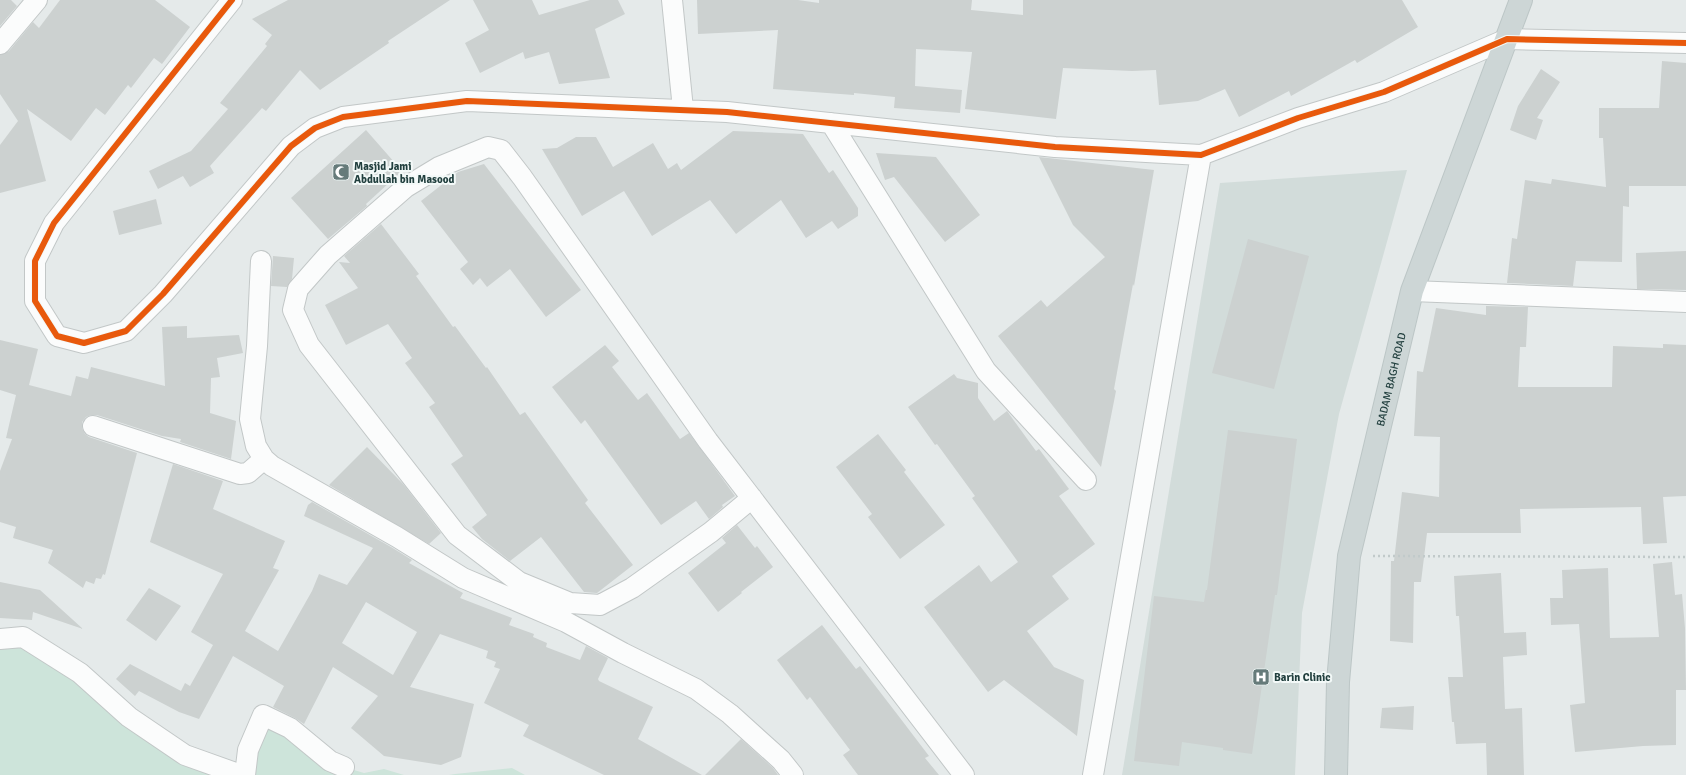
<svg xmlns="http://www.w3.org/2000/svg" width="1686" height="775" font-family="Signika,sans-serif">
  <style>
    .built { fill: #d2dcda }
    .green { fill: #cde4da }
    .building { fill: #ccd1d0; fill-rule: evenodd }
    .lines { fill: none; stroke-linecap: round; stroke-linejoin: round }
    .street-casing { stroke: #c2c7c7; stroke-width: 22 }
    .primary-casing { stroke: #bcc6c6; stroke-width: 24 }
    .path { stroke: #c1caca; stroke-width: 2.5; stroke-dasharray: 2 3; stroke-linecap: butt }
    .street { stroke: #fbfcfc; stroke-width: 20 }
    .primary { stroke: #cdd6d6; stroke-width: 22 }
    .cycleway-casing { stroke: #f3f9f8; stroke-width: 8 }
    .cycleway { stroke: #e8590c; stroke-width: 6 }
    .labels { text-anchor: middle; stroke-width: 4; stroke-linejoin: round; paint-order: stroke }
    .poi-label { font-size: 11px; font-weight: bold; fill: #213f3e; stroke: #f3f9f8; text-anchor: start }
    .street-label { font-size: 11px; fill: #213f3e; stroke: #f3f9f8 }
  </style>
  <rect width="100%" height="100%" fill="#e5eaea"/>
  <!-- built -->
  <path class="built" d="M 1407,170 L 1339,414 L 1302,613 L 1295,775 L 1122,775 L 1220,183 Z"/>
  <!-- green -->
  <path class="green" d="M 23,637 L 129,717 L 241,775 L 0,775 L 0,639 Z
    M 263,715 L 344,767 L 364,773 L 384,769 L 404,775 L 245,775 Z
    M 512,768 L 525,775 L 449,775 L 455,774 Z"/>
  <!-- building -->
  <path class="building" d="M 0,0 L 11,0 L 17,6 L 0,26 Z
    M 60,0 L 155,0 L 190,27 L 162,64 L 154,58 L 131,88 L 128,85 L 105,115 L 96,108 L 71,141 L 27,109 L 46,181 L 0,193 L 0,145 L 18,121 L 0,94 L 0,55 L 9,51 L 33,22 L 39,28 Z
    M 288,0 L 450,0 L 388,41 L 389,43 L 320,90 L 300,70 L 266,111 L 262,108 L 210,166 L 214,173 L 190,187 L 183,176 L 158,189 L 149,171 L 191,151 L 228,109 L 220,103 L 267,46 L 265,44 L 272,35 L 252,19 Z
    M 473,0 L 532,0 L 539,15 L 590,0 L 618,0 L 625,14 L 595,29 L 610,78 L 559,84 L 549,52 L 525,59 L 523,52 L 480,73 L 465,43 L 489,30 Z
    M 697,0 L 798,0 L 819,3 L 819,0 L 972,0 L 971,10 L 1023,15 L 1023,0 L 1402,0 L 1418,27 L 1357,63 L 1355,60 L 1291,96 L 1289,91 L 1239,117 L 1225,89 L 1198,101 L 1159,105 L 1156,70 L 1132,71 L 1063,68 L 1056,119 L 965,109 L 972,52 L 916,49 L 915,86 L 962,90 L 960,113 L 894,108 L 895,97 L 854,93 L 854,95 L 773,89 L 778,30 L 698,34 Z
    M 1662,61 L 1686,63 L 1686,186 L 1629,186 L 1629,207 L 1623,206 L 1622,262 L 1576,261 L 1573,286 L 1507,283 L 1512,238 L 1517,239 L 1525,180 L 1551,184 L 1552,179 L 1606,187 L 1603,138 L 1599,138 L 1599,108 L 1659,108 Z
    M 1541,69 L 1560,82 L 1537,118 L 1543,120 L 1536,140 L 1510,130 L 1518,106 Z
    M 366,130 L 402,171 L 366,204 L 367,206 L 328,239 L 291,198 Z
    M 733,131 L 803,134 L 829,173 L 833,170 L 858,208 L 858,216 L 838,229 L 832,221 L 806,238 L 781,200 L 736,234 L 710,200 L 652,236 L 624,191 L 582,216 L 542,149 L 557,148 L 576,137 L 596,137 L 613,167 L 653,143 L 668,169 L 677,163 L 681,170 Z
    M 876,153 L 936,157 L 980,215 L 945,242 L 894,177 L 885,180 Z
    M 1039,157 L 1154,170 L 1134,286 L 1133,284 L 1114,389 L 1116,391 L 1101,467 L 998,336 L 1041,300 L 1047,307 L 1105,257 L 1073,225 Z
    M 484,164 L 581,290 L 546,317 L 510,269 L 487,287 L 480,278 L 473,285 L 460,269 L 468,262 L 421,201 L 458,172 Z
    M 156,199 L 162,224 L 119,235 L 113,211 Z
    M 381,224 L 419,274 L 416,276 L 453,327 L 455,326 L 486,368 L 487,367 L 520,415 L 525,412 L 588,500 L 585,503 L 633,565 L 597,593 L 584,592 L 541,537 L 510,561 L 482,539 L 472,527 L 487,515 L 451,464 L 463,456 L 429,407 L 435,403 L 405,363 L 412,358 L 388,324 L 346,345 L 325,305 L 358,288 L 339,262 L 350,263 L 344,256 Z
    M 1248,239 L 1309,256 L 1274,389 L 1212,373 Z
    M 1686,251 L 1686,290 L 1637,289 L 1636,253 Z
    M 273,256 L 294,258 L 292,279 L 287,287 L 271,286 Z
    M 1486,306 L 1528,307 L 1526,347 L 1520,347 L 1518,387 L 1612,387 L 1613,346 L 1663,348 L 1663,344 L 1686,345 L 1686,496 L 1663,497 L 1667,543 L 1643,544 L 1641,507 L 1520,509 L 1521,533 L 1427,533 L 1421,582 L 1414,582 L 1413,643 L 1390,641 L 1391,561 L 1394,561 L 1402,492 L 1439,497 L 1440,437 L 1414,436 L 1417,371 L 1423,372 L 1436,308 L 1486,315 Z
    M 187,326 L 187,338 L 239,335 L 243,353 L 217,358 L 220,377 L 211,378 L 210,413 L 236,421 L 231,459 L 180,442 L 181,439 L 162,436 L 97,415 L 91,415 L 86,417 L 82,422 L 82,428 L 85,434 L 89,437 L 137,453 L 105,575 L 103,574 L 101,579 L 96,578 L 94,584 L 86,581 L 83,588 L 48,563 L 53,550 L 13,538 L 16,527 L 0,522 L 0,471 L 12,439 L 6,438 L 16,395 L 0,390 L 0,340 L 38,349 L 29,385 L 71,396 L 76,376 L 88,379 L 91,367 L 165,386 L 162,327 Z
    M 605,345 L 619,361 L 612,367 L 638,400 L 647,393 L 680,439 L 689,433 L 735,496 L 722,505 L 723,507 L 709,519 L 696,501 L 661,525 L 585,420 L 581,424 L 552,387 Z
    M 954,374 L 957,378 L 978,383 L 978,398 L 994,421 L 1007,411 L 1036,451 L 1039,449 L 1069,489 L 1059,496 L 1095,544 L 1052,576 L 1069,599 L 1027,631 L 1054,667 L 1084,680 L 1077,736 L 1004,680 L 988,692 L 924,607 L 979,565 L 991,582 L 1018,562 L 972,498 L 975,496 L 937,444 L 935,445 L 908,407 Z
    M 1228,430 L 1297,439 L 1277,595 L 1275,595 L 1252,754 L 1223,750 L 1223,748 L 1182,742 L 1179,766 L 1134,761 L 1154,596 L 1204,602 L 1206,590 L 1207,590 Z
    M 878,434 L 906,470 L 904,472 L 945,525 L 900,559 L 868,517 L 872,514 L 836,467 Z
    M 367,447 L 404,485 L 441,533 L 429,544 L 329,485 Z
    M 173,464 L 223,481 L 213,509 L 285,541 L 273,568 L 279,570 L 245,631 L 278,651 L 312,591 L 319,574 L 347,585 L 373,548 L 304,516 L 308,505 L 312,502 L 391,547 L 412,560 L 409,563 L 463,593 L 460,598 L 512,618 L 509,625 L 534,634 L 533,637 L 547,643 L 546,647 L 580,660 L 586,646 L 608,658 L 598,679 L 599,681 L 653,707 L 638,739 L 702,775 L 604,775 L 523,736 L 529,725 L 484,703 L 500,669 L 494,667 L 496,662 L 486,658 L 488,651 L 440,634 L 410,687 L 474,704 L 461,757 L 441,765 L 384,756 L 351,728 L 378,696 L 333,667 L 304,724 L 295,718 L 273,707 L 284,686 L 233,656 L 199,719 L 179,712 L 139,691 L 135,696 L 116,679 L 130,664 L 181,691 L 185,683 L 190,686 L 213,645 L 191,632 L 223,574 L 150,542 ZM 366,602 L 417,632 L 393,675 L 342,643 Z
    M 737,525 L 755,548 L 757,546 L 773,567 L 741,592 L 742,593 L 718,612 L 688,573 L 726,543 L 722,538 Z
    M 1672,562 L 1675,595 L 1682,594 L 1685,628 L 1686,690 L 1676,690 L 1676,745 L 1643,746 L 1575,752 L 1570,705 L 1585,703 L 1579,624 L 1551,625 L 1550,598 L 1563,598 L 1562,570 L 1608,568 L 1610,638 L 1659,637 L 1653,564 Z
    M 1501,573 L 1504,633 L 1526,632 L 1527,655 L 1503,657 L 1505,709 L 1522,708 L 1524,775 L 1487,775 L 1486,743 L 1456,744 L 1454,722 L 1452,722 L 1448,677 L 1463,677 L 1459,616 L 1456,616 L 1454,576 Z
    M 0,582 L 40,590 L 83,629 L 33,612 L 32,620 L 0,618 Z
    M 149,588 L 181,606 L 156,641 L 126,620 Z
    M 822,625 L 856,669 L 860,666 L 897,714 L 929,756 L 925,758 L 939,775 L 858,775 L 843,755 L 850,750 L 810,697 L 807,700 L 777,660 Z
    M 1414,706 L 1413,730 L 1380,728 L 1382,708 Z
    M 741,739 L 773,768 L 778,775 L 705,775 Z"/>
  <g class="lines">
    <defs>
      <path id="street" d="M 232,0 L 54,223 L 35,261 L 35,301 L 57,336 L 84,343 L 126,331 L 163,294 L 291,146 L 315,128 L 343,117 L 467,101 L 727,112 L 1055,147 L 1201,155 L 1298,118 L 1384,92 L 1507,39 L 1686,43
        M 672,0 L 683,109
        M 0,44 L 37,0
        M 831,123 L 986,371 L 1086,480
        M 261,261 L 257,346 L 250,419 L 256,446 L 264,459 L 272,466 L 397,537 L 463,578 L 566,622 L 623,653 L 696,689 L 730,714 L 781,760 L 793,775
        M 1412,291 L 1686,302
        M 93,426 L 240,474 L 248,473 L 264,459
        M 752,498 L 711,532 L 632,588 L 600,605 L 570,603 L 519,582 L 457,535 L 309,345 L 293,310 L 298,289 L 328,255 L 406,187 L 439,167 L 488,147 L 501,150 L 522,177 L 708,441 L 964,775
        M 0,639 L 23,637 L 80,673 L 129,717 L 185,755 L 241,775
        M 245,775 L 248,750 L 263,715 L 290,728 L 330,761 L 344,767
        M 1093,775 L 1201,155"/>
      <g id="primary">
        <path id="s1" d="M 1336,775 L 1338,682 L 1349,556 L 1412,291 L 1521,0"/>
      </g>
    </defs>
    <!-- street casing -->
    <use href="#street" class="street-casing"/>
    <!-- primary casing -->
    <use href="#primary" class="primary-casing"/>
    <!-- path -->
    <path class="path" d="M 1373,556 L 1686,557"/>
    <!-- street -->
    <use href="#street" class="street"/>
    <!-- primary -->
    <use href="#primary" class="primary"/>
    <defs>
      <path id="cycleway" d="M 232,0 L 54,223 L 35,261 L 35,301 L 57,336 L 84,343 L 126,331 L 163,294 L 291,146 L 315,128 L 343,117 L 467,101 L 727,112 L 1055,147 L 1201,155 L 1298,118 L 1384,92 L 1507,39 L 1686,43"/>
    </defs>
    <!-- cycleway casing -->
    <use href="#cycleway" class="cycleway-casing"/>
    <!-- cycleway -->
    <use href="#cycleway" class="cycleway"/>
  </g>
  <!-- icons -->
  <defs>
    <symbol id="mosque-square" viewBox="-11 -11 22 22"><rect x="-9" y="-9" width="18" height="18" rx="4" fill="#667b7a" stroke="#f3f9f8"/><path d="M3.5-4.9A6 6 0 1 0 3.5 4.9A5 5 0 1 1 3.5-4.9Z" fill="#fff"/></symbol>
    <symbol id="hospital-square" viewBox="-11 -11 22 22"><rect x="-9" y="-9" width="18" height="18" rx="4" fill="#667b7a" stroke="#f3f9f8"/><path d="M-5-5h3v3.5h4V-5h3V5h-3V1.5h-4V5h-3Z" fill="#fff"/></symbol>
  </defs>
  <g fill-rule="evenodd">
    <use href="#mosque-square" x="331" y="162" width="20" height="20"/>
    <use href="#hospital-square" x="1251" y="667" width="20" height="20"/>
  </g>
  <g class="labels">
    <!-- poi labels -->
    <g class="poi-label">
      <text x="354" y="170">Masjid Jami<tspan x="354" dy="13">Abdullah bin Masood</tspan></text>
      <text x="1274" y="681">Barin Clinic</text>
    </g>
    <!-- street labels -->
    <g class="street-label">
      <text dy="4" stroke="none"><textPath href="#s1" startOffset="401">BADAM BAGH ROAD</textPath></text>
    </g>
  </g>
</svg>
